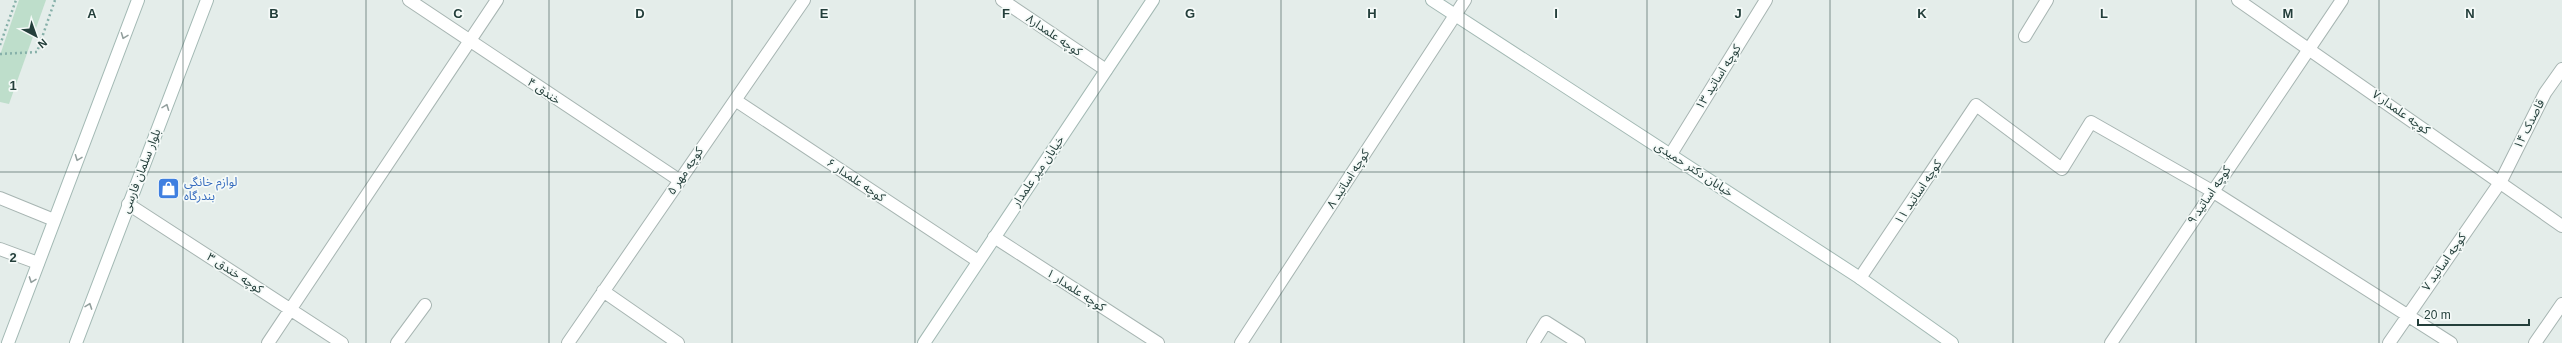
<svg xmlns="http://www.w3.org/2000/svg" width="2562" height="343" font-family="Helvetica,'Noto Sans Arabic',sans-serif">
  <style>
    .green { fill: #bedecb }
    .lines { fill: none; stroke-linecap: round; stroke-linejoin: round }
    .lane-casing { stroke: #a7b5b2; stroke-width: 14 }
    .street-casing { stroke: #a7b5b2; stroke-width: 14 }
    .secondary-casing { stroke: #a3b9b4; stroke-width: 14 }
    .path { stroke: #86b0a9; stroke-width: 2.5; stroke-dasharray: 2 3; stroke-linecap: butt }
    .lane { stroke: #fff; stroke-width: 12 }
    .street { stroke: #fff; stroke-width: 12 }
    .secondary { stroke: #fff; stroke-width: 12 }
    .oneway { stroke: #929f9d }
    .grid { fill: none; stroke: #243f3b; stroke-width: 1; stroke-opacity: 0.55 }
    .labels { text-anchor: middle; stroke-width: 3.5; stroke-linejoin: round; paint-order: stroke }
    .street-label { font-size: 12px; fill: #243f3b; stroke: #f5faf8 }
    .shop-label { font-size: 12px; fill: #366cbe; stroke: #f5faf8; text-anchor: start }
    .grid-label { font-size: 13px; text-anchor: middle; font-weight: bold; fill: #243f3b; stroke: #f5faf8; stroke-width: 3.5; stroke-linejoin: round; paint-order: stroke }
  </style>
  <rect width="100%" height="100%" fill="#e4edea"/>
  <!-- green -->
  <path class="green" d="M 19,0 L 46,0 L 9,104 L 0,102 L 0,55 Z"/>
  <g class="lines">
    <defs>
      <path id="lane" d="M 0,198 L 54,220
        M 0,249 L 38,263"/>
      <path id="street" d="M 409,0 L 679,180
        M 1002,0 L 1106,70
        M 2238,0 L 2562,226
        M 2025,36 L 2047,0
        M 735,100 L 978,261
        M 1671,154 L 1766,0
        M 128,204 L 342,343
        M 994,237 L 1158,343
        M 1860,278 L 1976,105 L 2062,169 L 2091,122 L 2212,191 L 2451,343
        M 603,291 L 678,343
        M 268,343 L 497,0
        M 397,343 L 425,305
        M 568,343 L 804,0
        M 1241,343 L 1465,0
        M 1533,343 L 1546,322 L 1579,343
        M 2111,343 L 2342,0
        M 2389,343 L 2501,181 L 2545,93 L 2562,69
        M 2535,343 L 2562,304"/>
      <path id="secondary" d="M 1432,0 L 1860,278 L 1952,343
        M 8,343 L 138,0
        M 76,343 L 207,0
        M 924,343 L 1153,0"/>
    </defs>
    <!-- lane casing -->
    <use href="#lane" class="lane-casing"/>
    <!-- street casing -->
    <use href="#street" class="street-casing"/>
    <!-- secondary casing -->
    <use href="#secondary" class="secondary-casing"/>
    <!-- path -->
    <path class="path" d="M 0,45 L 16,0
      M 0,54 L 37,52 L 55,0"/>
    <!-- lane -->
    <use href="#lane" class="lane"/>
    <!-- street -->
    <use href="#street" class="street"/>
    <!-- secondary -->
    <use href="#secondary" class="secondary"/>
  </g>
  <!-- one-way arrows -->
  <defs><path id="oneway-chevron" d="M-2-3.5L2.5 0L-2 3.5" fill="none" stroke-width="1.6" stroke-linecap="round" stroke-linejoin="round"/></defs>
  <g class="oneway">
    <use href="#oneway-chevron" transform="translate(124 36) rotate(111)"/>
    <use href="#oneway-chevron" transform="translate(166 107) rotate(-69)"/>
    <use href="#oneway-chevron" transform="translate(78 158) rotate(111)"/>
    <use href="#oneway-chevron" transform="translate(32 280) rotate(110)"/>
    <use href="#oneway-chevron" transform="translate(89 306) rotate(-70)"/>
  </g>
  <!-- grid -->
  <path class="grid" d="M 183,0 L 183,343M 366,0 L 366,343M 549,0 L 549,343M 732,0 L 732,343M 915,0 L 915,343M 1098,0 L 1098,343M 1281,0 L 1281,343M 1464,0 L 1464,343M 1647,0 L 1647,343M 1830,0 L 1830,343M 2013,0 L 2013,343M 2196,0 L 2196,343M 2379,0 L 2379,343M 0,172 L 2562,172"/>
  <!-- icons -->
  <defs>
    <symbol id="shop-square" viewBox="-11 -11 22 22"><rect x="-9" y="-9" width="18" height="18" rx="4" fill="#3f7fe0" stroke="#f5faf8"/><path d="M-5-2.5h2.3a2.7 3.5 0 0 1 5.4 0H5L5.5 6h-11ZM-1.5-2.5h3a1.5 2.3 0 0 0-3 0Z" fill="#fff"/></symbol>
  </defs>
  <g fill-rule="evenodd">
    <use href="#shop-square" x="156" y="176" width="25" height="25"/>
  </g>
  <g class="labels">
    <!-- street labels -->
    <g class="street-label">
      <text transform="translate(1054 35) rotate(34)" y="4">کوچه علمدار۸</text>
      <text transform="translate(1718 77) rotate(-58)" y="4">کوچه اساتید ۱۳</text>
      <text transform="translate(544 91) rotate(34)" y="4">خندق ۴</text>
      <text transform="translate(2401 112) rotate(35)" y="4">کوچه علمدار ۷</text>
      <text transform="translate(2529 124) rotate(-63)" y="4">قاصدک ۱۴</text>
      <text transform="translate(1694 169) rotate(33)" y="4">خیابان دکتر حمیدی</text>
      <text transform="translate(141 171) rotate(-69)" y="4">بلوار سلمان فارسی</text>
      <text transform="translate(685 171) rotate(-56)" y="4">کوچه مهر ۵</text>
      <text transform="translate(1038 171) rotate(-56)" y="4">خیابان میر علمدار</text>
      <text transform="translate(1348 179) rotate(-57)" y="4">کوچه اساتید ۸</text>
      <text transform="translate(856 180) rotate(34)" y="4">کوچه علمدار ۶</text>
      <text transform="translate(1918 192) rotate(-56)" y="4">کوچه اساتید ۱۱</text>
      <text transform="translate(2209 195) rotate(-56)" y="4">کوچه اساتید ۹</text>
      <text transform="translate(2444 262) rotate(-55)" y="4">کوچه اساتید ۷</text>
      <text transform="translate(235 273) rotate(33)" y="4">کوچه خندق ۳</text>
      <text transform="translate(1076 290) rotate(33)" y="4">کوچه علمدار ۱</text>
    </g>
    <!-- shop labels -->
    <g class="shop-label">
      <text x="184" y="186">لوازم خانگی<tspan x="184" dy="14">بندرگاه</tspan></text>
    </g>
  </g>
  <g class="grid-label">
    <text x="92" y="18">A</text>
    <text x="274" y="18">B</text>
    <text x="458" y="18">C</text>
    <text x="640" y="18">D</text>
    <text x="824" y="18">E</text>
    <text x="1006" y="18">F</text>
    <text x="1190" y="18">G</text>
    <text x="1372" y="18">H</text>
    <text x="1556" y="18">I</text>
    <text x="1738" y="18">J</text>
    <text x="1922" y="18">K</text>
    <text x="2104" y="18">L</text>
    <text x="2288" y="18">M</text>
    <text x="2470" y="18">N</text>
    <text x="13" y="90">1</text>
    <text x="13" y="262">2</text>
  </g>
  <!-- north arrow -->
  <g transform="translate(36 36) rotate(139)" stroke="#f5faf8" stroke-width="3" paint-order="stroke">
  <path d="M0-3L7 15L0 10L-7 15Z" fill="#243f3b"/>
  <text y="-6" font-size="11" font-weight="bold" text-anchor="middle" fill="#243f3b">N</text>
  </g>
  <!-- scale -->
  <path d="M2418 319v6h111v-6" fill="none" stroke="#243f3b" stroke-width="2"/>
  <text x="2424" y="319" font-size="12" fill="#243f3b" stroke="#f5faf8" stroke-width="3" paint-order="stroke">20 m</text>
</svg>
